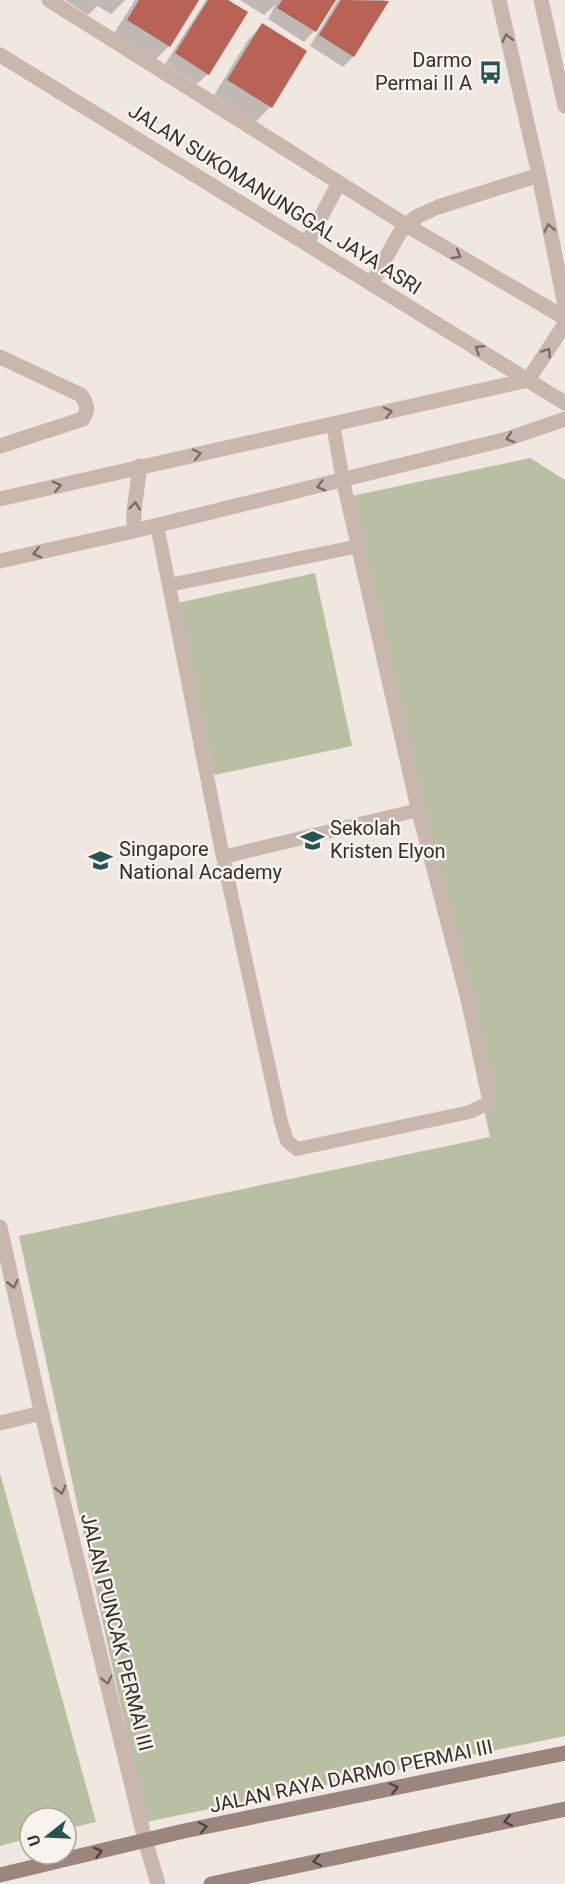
<svg xmlns="http://www.w3.org/2000/svg" width="565" height="1884" font-family="Roboto,sans-serif">
  <style>
    .green { fill: #b8bfa2 }
    .shadow { fill: #0003 }
    .building { fill: #b96357 }
    .lines { fill: none; stroke-linecap: round; stroke-linejoin: round }
    .service { stroke: #c8b7ae; stroke-width: 14 }
    .minor { stroke: #c8b7ae; stroke-width: 15 }
    .tertiary { stroke: #c8b7ae; stroke-width: 15 }
    .secondary { stroke: #9b867f; stroke-width: 15 }
    .oneway { stroke: #786c66 }
    .oneway2 { stroke: #504440 }
    .labels { text-anchor: middle; stroke-width: 5; stroke-linejoin: round; paint-order: stroke }
    .poi-label { font-size: 20px; fill: #372e2b; stroke: #f9f2ed; text-anchor: start }
    .street-label { font-size: 20px; fill: #372e2b; stroke: #f9f2ed }
  </style>
  <rect width="100%" height="100%" fill="#f1e7e1"/>
  <!-- green -->
  <path class="green" d="M 530,458 L 565,480 L 565,1736 L 146,1822 L 19,1236 L 490,1137 L 352,496 Z
    M 315,573 L 352,746 L 214,775 L 177,603 Z
    M 0,1473 L 96,1822 L 66,1829 L 66,1818 L 30,1818 L 30,1838 L 0,1846 Z"/>
  <!-- shadow -->
  <path class="shadow" d="M 65,0 L 125,0 L 111,14 L 97,6 L 88,15 Z
    M 135,0 L 197,0 L 169,46 L 154,61 L 113,35 Z
    M 206,0 L 225,0 L 208,74 L 197,84 L 165,64 Z
    M 240,0 L 334,0 L 314,31 L 304,42 L 268,19 L 276,4 L 264,15 Z
    M 338,0 L 384,0 L 387,2 L 353,57 L 343,67 L 310,46 Z
    M 262,25 L 270,107 L 256,122 L 214,95 L 248,40 Z"/>
  <!-- building -->
  <path class="building" d="M 139,0 L 199,0 L 170,47 L 127,20 Z
    M 208,0 L 228,0 L 248,12 L 209,75 L 175,53 Z
    M 282,0 L 336,0 L 316,32 L 277,8 Z
    M 341,0 L 389,1 L 354,57 L 319,35 Z
    M 262,23 L 307,51 L 272,108 L 227,80 Z"/>
  <g class="lines">
    <!-- service -->
    <path class="service" d="M 157,525 L 223,857 L 281,1122 L 287,1141 L 297,1149 L 470,1112 L 490,1102 L 473,1020 L 418,810 L 343,481 L 333,424
      M 169,585 L 359,546
      M 223,857 L 418,810"/>
    <!-- minor -->
    <path class="minor" d="M 0,357 L 81,395 C 87,404 89,409 83,419 L 0,446
      M 140,466 L 134,511 L 134,531 L 507,439 L 565,419
      M 0,499 L 528,380
      M 0,561 L 134,531
      M 0,1227 L 40,1406 L 145,1840 L 158,1884
      M 0,1423 L 42,1413"/>
    <!-- tertiary -->
    <path class="tertiary" d="M 49,0 L 406,225 L 565,318
      M 499,0 L 539,175 L 565,306
      M 541,0 L 565,106
      M 0,55 L 565,403
      M 307,243 L 339,183
      M 372,283 L 399,234 L 406,225 L 418,216 L 438,207 L 539,175
      M 528,380 L 565,324"/>
    <!-- secondary -->
    <path class="secondary" d="M 0,1875 L 184,1831 L 565,1753
      M 211,1884 L 565,1809"/>
  </g>
  <!-- one-way arrows -->
  <defs><path id="oneway-chevron" d="M-2-3.5L2.5 0L-2 3.5" fill="none" stroke-width="1.6" stroke-linecap="round" stroke-linejoin="round" transform="scale(1.5)"/></defs>
  <g class="oneway">
    <use href="#oneway-chevron" transform="translate(507 38) rotate(-103)"/>
    <use href="#oneway-chevron" transform="translate(549 228) rotate(-101)"/>
    <use href="#oneway-chevron" transform="translate(457 255) rotate(31)"/>
    <use href="#oneway-chevron" transform="translate(479 349) rotate(-148)"/>
    <use href="#oneway-chevron" transform="translate(547 352) rotate(-57)"/>
    <use href="#oneway-chevron" transform="translate(388 412) rotate(-13)"/>
    <use href="#oneway-chevron" transform="translate(510 438) rotate(162)"/>
    <use href="#oneway-chevron" transform="translate(197 454) rotate(-12)"/>
    <use href="#oneway-chevron" transform="translate(57 486) rotate(-13)"/>
    <use href="#oneway-chevron" transform="translate(321 486) rotate(167)"/>
    <use href="#oneway-chevron" transform="translate(135 506) rotate(-84)"/>
    <use href="#oneway-chevron" transform="translate(37 553) rotate(167)"/>
    <use href="#oneway-chevron" transform="translate(13 1284) rotate(77)"/>
    <use href="#oneway-chevron" transform="translate(61 1490) rotate(76)"/>
    <use href="#oneway-chevron" transform="translate(107 1680) rotate(76)"/>
  </g>
  <g class="oneway2">
    <use href="#oneway-chevron" transform="translate(394 1788) rotate(-12)"/>
    <use href="#oneway-chevron" transform="translate(508 1821) rotate(168)"/>
    <use href="#oneway-chevron" transform="translate(203 1827) rotate(-12)"/>
    <use href="#oneway-chevron" transform="translate(98 1852) rotate(-14)"/>
    <use href="#oneway-chevron" transform="translate(317 1861) rotate(168)"/>
  </g>
  <!-- icons -->
  <defs>
    <symbol id="bus-bare" viewBox="-9 -9 18 18"><path d="M-5-6H5V4H4V6H2V4H-2V6H-4V4H-5ZM-3.5-4V0h7V-4ZM-3.5 1.2v1.5H-2V1.2ZM2 1.2v1.5H3.5V1.2Z" fill="#255452" stroke="#f9f2ed" stroke-width="2.5" paint-order="stroke"/></symbol>
    <symbol id="school-bare" viewBox="-9 -9 18 18"><path d="M0-5L7-2L0 1L-7-2ZM-4 1L0 2.5L4 1V4Q0 6-4 4Z" fill="#255452" stroke="#f9f2ed" stroke-width="2.5" paint-order="stroke"/></symbol>
  </defs>
  <g fill-rule="evenodd">
    <use href="#bus-bare" x="474" y="56" width="33" height="33"/>
    <use href="#school-bare" x="296" y="824" width="33" height="33"/>
    <use href="#school-bare" x="84" y="844" width="33" height="33"/>
  </g>
  <g class="labels">
    <!-- poi labels -->
    <g class="poi-label">
      <text x="472" y="67" text-anchor="end">Darmo<tspan x="472" dy="23">Permai II A</tspan></text>
      <text x="330" y="835">Sekolah<tspan x="330" dy="23">Kristen Elyon</tspan></text>
      <text x="119" y="856">Singapore<tspan x="119" dy="23">National Academy</tspan></text>
    </g>
    <!-- street labels -->
    <g class="street-label">
      <text transform="translate(275 199) rotate(32)" y="7">JALAN SUKOMANUNGGAL JAYA ASRI</text>
      <text transform="translate(117 1632) rotate(76)" y="7">JALAN PUNCAK PERMAI III</text>
      <text transform="translate(351 1776) rotate(-12)" y="7">JALAN RAYA DARMO PERMAI III</text>
    </g>
  </g>
  <!-- north arrow -->
  <g transform="translate(48 1836) rotate(252)"><circle r="28" fill="#f9f2ed" stroke="#aba49f" stroke-width="1.5"/>
  <path d="M0-4.5L10 22L0 15L-10 22Z" fill="#255452"/>
  <text y="-9" font-size="16" font-weight="bold" text-anchor="middle" fill="#372e2b">U</text>
  </g>
</svg>
